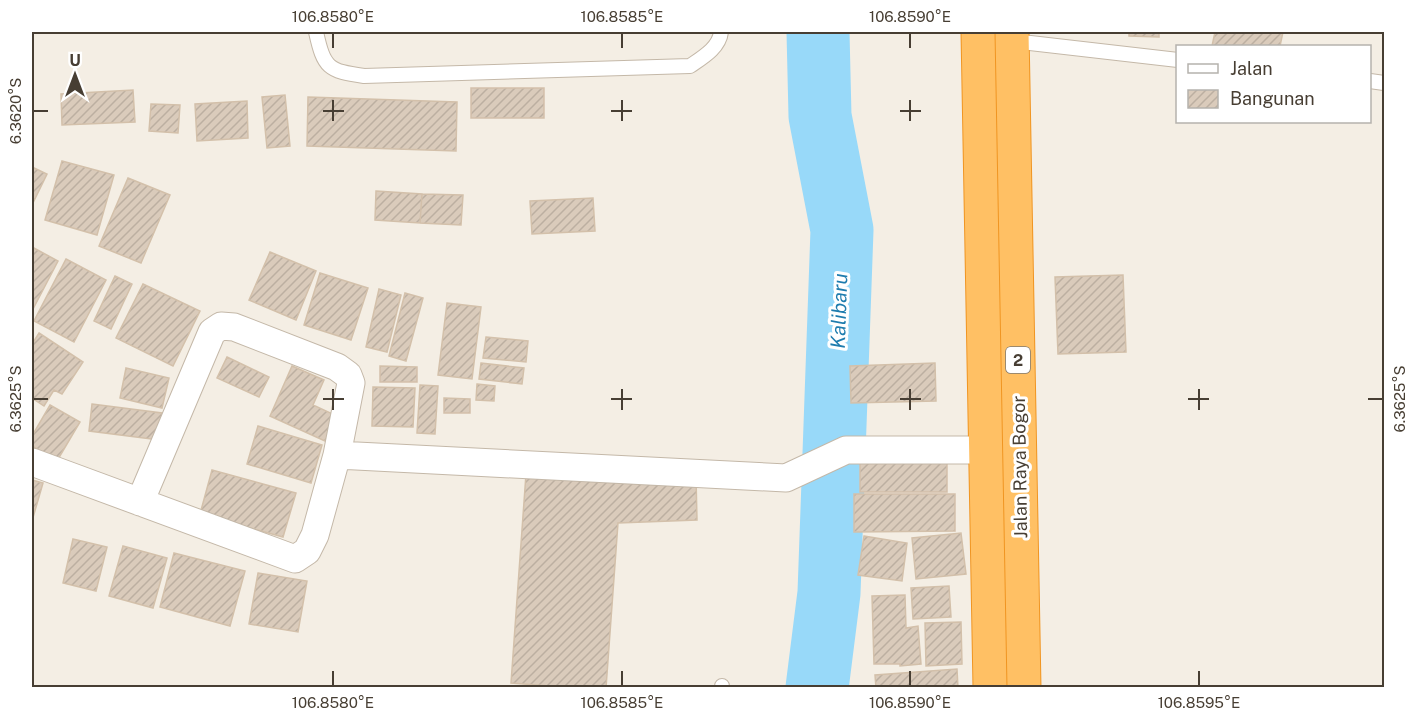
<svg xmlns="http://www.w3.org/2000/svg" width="1416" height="719" font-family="'Public Sans',sans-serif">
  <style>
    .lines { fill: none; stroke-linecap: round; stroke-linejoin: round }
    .river { stroke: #98d9f9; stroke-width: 63 }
    .building { fill: url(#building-hatch); stroke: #d3c0aa; stroke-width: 1.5 }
    .lane-casing { stroke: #c4b8a8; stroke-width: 16 }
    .street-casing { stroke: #c4b8a8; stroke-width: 29 }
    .highway-casing { stroke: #f09522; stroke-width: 35 }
    .lane { stroke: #fff; stroke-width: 14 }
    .street { stroke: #fff; stroke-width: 27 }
    .highway { stroke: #ffc064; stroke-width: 33 }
    .ticks { fill: none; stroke: #473e33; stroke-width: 2 }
    .labels { text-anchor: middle; stroke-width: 6; stroke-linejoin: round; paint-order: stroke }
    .shield { fill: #fff; stroke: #7e7870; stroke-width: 1.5 }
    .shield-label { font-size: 16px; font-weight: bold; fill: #473e33 }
    .street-label { font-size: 18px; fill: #473e33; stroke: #fff }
    .water-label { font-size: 20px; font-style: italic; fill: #1e7cae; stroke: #fff }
    .neatline { fill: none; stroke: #473e33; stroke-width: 2 }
    .ticks-label { font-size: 15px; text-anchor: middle; fill: #473e33 }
  </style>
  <defs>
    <pattern id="building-hatch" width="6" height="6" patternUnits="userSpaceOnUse" patternTransform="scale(1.5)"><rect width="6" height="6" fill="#dacbbb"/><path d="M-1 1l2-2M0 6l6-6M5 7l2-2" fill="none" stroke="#bcafa1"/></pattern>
  </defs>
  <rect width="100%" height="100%" fill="#f4eee4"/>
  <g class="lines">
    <!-- river -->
    <path class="river" d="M 817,688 L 829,593 L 842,230 L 820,116 L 818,32"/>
  </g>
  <!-- building -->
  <path class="building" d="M 1129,32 L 1159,32 L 1159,37 L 1129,36 Z
    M 1215,32 L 1283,32 L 1280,46 L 1212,46 Z
    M 471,88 L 544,88 L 544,118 L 471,118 Z
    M 133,90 L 135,122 L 62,125 L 61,94 Z
    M 285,95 L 290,146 L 267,148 L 262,97 Z
    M 308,97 L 457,102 L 456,151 L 307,146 Z
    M 247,101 L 248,138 L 197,141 L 195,104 Z
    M 151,104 L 180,105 L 178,133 L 149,131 Z
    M 62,161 L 114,175 L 97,235 L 45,220 Z
    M 32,167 L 47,174 L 32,205 Z
    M 128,178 L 170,195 L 141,263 L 99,246 Z
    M 376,191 L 422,194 L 420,223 L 375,220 Z
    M 422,194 L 463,195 L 461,225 L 420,223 Z
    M 593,198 L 595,231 L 532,234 L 530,201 Z
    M 32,247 L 58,261 L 32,311 Z
    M 270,252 L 316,271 L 296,320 L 249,300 Z
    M 66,259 L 106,280 L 74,342 L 34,321 Z
    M 320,273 L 368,288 L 351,340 L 304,325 Z
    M 1123,275 L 1126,352 L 1058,354 L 1055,277 Z
    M 115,276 L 132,284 L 111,329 L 94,321 Z
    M 143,284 L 200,311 L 173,366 L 116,338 Z
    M 379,289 L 401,295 L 387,352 L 366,347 Z
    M 405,293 L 423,298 L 406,361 L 389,356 Z
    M 447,303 L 481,307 L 472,379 L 438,375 Z
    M 39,333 L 83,362 L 62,394 L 54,390 L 44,406 L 32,398 L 32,344 Z
    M 486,337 L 528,341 L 526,362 L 483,358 Z
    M 227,357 L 269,377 L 259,397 L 217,378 Z
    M 481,363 L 524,368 L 522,384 L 479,379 Z
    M 935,363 L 936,401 L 851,403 L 850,366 Z
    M 292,366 L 324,380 L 313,405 L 337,416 L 325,441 L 270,416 Z
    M 380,366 L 417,367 L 417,382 L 380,382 Z
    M 126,368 L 169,378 L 162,408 L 120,398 Z
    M 477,384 L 495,386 L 494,401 L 476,400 Z
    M 420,385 L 438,386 L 435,434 L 417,433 Z
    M 373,387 L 415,388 L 413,427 L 372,426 Z
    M 444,398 L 470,399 L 470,413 L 444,413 Z
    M 92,404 L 162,413 L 159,440 L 89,431 Z
    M 50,405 L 80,422 L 57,461 L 32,446 L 32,436 Z
    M 258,426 L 322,445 L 311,483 L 247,464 Z
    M 860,455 L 947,455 L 947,492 L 860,492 Z
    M 212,470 L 296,493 L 283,537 L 200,514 Z
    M 526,474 L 696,477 L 697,520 L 618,523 L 606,688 L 574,688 L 511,683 Z
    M 32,480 L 43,483 L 32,521 Z
    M 854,494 L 955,494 L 955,531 L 854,532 Z
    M 961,533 L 966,574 L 916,579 L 912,538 Z
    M 864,536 L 907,543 L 902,581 L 858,575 Z
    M 73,539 L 107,547 L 96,591 L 63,583 Z
    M 123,546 L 167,558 L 153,608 L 109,596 Z
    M 174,553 L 245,571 L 230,626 L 160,607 Z
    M 258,573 L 307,581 L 298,632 L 249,624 Z
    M 949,586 L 951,617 L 913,619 L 911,588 Z
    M 905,595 L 906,628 L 918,626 L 921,664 L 900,666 L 900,664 L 874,664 L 872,596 Z
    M 961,622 L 962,664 L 926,666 L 925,623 Z
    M 957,669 L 958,688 L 876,688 L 875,675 Z"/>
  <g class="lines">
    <defs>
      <path id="lane" d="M 316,32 C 324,68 328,71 364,76 L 690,66 C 703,57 719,48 721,32
        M 1013,41 L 1178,60
        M 1370,81 L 1384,83
        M 722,686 L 722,688"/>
      <path id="street" d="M 32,462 L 295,559 L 307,551 L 315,535 L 337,455 L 786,478 L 846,450 L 987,450
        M 140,502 L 212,332 L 221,326 L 234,327 L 337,367 L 348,375 L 351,383 L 337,455"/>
      <path id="highway" d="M 978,32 L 990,688
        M 1012,32 L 1024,688"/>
    </defs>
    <!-- lane casing -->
    <use href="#lane" class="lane-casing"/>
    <!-- street casing -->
    <use href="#street" class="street-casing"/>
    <!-- highway casing -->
    <use href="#highway" class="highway-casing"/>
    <!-- lane -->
    <use href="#lane" class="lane"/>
    <!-- street -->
    <use href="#street" class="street"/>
    <!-- highway -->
    <use href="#highway" class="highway"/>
  </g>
  <!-- ticks -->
  <path class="ticks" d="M 333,33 L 333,48M 622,33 L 622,48M 910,33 L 910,48M 333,100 L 333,121M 622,100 L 622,121M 910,100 L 910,121M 33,111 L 48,111M 323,111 L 344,111M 611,111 L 632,111M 900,111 L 921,111M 333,389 L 333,410M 622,389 L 622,410M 910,389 L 910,410M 1199,389 L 1199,410M 33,399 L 48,399M 323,399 L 344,399M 611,399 L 632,399M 900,399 L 921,399M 1188,399 L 1209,399M 1368,399 L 1383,399M 333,671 L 333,686M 622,671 L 622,686M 910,671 L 910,686M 1199,671 L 1199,686"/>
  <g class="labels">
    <!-- shield labels -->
    <rect class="shield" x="1006" y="347" width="24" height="26" rx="4.5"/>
    <g class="shield-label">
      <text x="1018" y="366">2</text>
    </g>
    <!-- street labels -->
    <g class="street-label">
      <text transform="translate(1020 467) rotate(-91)" y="6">Jalan Raya Bogor</text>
    </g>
    <!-- water labels -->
    <g class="water-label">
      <text transform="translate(839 311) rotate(-88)" y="7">Kalibaru</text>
    </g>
  </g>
  <!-- border -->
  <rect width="1416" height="719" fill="none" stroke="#ffffff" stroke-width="66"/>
  <!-- legend -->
  <rect x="1176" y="45" width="195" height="78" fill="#ffffff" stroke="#b5b2ad" stroke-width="1.5"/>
  <rect x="1188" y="64" width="30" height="9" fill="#ffffff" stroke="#b5b2ad" stroke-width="1.5"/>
  <text x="1230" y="75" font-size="18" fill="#473e33">Jalan</text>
  <rect x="1188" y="90" width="30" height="18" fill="url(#building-hatch)" stroke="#b5b2ad" stroke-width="1.5"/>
  <text x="1230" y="105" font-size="18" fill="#473e33">Bangunan</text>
  <!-- north arrow -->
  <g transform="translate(75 75)" stroke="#ffffff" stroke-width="4.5" paint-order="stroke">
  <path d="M0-4.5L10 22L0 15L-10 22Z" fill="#473e33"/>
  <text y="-9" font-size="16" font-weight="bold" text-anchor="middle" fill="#473e33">U</text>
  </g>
  <rect x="33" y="33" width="1350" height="653" class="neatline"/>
  <g class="ticks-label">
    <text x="333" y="22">106.8580°E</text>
    <text x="622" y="22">106.8585°E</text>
    <text x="910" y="22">106.8590°E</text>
    <text transform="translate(16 111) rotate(-90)" y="5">6.3620°S</text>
    <text transform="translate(16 399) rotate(-90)" y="5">6.3625°S</text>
    <text transform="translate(1400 399) rotate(-90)" y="5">6.3625°S</text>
    <text x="333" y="708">106.8580°E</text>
    <text x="622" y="708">106.8585°E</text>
    <text x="910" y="708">106.8590°E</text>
    <text x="1199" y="708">106.8595°E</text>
  </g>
</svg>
